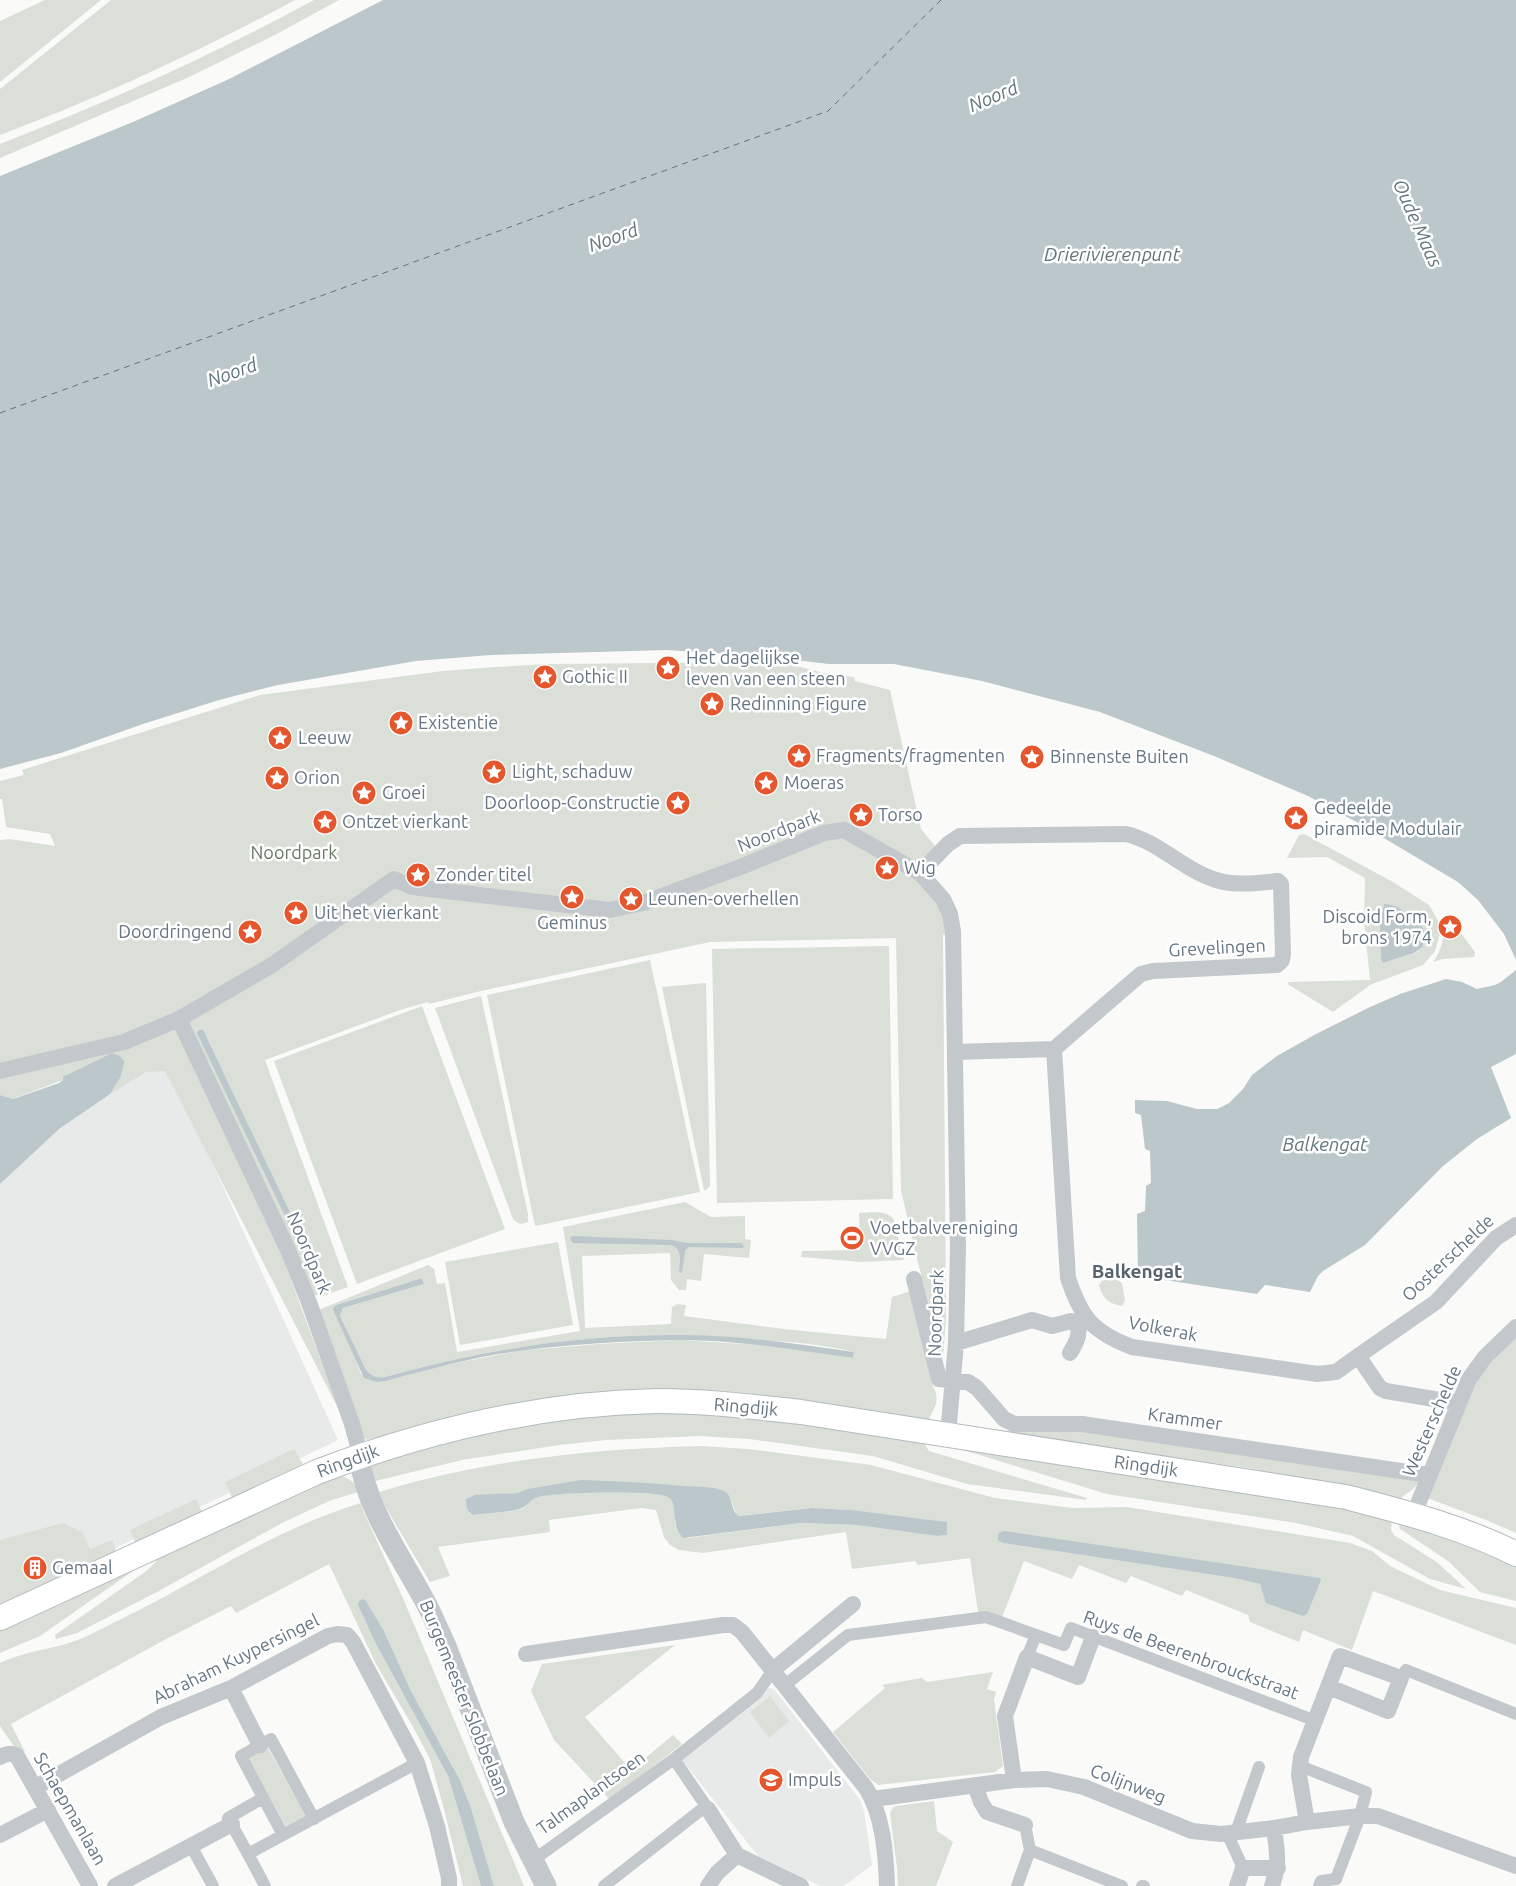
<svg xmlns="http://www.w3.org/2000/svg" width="1516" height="1886" font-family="Ubuntu,sans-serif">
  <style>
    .built { fill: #e8e9e9 }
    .green { fill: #dadfd7; fill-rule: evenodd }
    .water { fill: #bbc7cb }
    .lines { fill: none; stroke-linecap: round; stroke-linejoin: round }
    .ferry { stroke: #60757c; stroke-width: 1; stroke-dasharray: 6 5; stroke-linecap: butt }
    .secondary-casing { stroke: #b3babf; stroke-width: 26 }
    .pedestrian { stroke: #c3c8cc; stroke-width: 12 }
    .minor { stroke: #c3c8cc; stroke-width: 16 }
    .tertiary { stroke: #c3c8cc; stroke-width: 21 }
    .secondary { stroke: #fff; stroke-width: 24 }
    .labels { text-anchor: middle; stroke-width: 5; stroke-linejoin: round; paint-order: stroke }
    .poi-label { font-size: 18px; fill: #657683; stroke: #fff; text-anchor: start }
    .street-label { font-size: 18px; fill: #657683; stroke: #fff }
    .park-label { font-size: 18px; fill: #687a64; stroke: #fff }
    .water-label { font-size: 19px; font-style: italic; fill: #60757c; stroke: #fff }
    .neighbourhood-label { font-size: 19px; font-weight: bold; fill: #57646e; stroke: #fff }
  </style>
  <rect width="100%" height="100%" fill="#fafaf8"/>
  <!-- built -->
  <path class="built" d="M 161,1050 L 338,1440 L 0,1604 L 0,1148 Z
    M 768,1688 L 774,1689 L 860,1800 L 864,1811 L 872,1865 L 844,1886 L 820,1886 L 758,1856 L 682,1760 L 689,1749 Z"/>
  <!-- green -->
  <path class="green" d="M 45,0 L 101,0 L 0,82 L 0,21 Z
    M 111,0 L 295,0 C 200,51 102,97 0,135 L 0,89 Z
    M 314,0 L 339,0 L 273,36 L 187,78 L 0,158 L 0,144 C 108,102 213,55 314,0 Z
    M 781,662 L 828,674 L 854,677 L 855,681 L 890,690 L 921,829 L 936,847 L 927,857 L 947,934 L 943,935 L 946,1318 L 943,1358 L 915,1251 L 901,1190 L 896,938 L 710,942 L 481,991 L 429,1004 L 428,1002 L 400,1010 L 265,1060 L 348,1287 L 323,1296 L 315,1295 L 281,1253 L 340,1412 L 165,1071 L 146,1072 L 110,1094 L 120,1078 L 63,1080 L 12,1099 L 0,1095 L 0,840 L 10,839 L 55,846 L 50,834 L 6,827 L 2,799 L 0,799 L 0,781 L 24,775 L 22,770 L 260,695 L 443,671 L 495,667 L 548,664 Z
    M 1304,834 L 1393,882 L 1429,905 L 1438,921 L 1440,934 L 1435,951 L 1423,965 L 1370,985 L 1333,1012 L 1289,985 L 1288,982 L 1370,980 L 1364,921 L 1365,878 L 1327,857 L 1287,858 L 1299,835 ZM 1384,904 L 1420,923 L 1425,934 L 1423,947 L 1415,953 L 1383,963 L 1381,960 L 1380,924 Z
    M 1444,916 L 1457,928 L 1475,952 L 1474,957 L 1443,959 L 1433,962 C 1443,948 1445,935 1442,918 Z
    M 889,946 L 893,1199 L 717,1203 L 712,949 Z
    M 650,960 L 700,1192 L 535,1226 L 487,995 Z
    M 706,983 L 710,1186 L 706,1190 L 704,1190 L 662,987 Z
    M 481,996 L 528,1214 L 528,1222 C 521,1225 518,1224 513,1219 L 435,1008 Z
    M 422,1006 L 505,1229 L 357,1284 L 274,1061 Z
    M 685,1202 L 711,1217 L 745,1216 L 745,1239 L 751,1240 L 749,1258 L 704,1254 L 701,1281 L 687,1279 L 686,1290 L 679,1290 L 671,1280 L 670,1253 L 582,1256 L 585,1328 L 671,1324 L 672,1307 L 677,1304 L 686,1305 L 684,1316 L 783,1329 L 886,1339 L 892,1297 L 911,1291 L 933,1386 C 942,1404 932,1408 927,1425 L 719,1395 L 487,1412 L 367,1440 L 363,1437 L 316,1311 L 428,1265 L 434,1269 L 437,1284 L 445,1283 L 457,1352 L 580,1331 L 563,1227 ZM 422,1278 L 424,1284 L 343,1308 L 340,1316 L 366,1370 C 372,1376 376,1378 385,1377 C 481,1350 580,1334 681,1335 C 701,1335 721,1338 741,1339 C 778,1341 818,1343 854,1352 L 853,1358 L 776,1346 L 680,1340 L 598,1344 L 518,1351 L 440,1366 L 386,1381 L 377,1382 L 361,1374 L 336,1305 Z
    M 859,1213 C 871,1213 887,1209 894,1220 L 904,1260 L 861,1262 L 801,1257 L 802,1251 L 860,1250 Z
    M 558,1242 L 573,1325 L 460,1345 L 445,1262 Z
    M 1108,1279 L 1116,1279 L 1122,1283 L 1125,1300 L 1122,1306 C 1109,1304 1102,1298 1099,1285 L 1102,1281 Z
    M 1516,1337 L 1516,1533 L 1486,1520 L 1427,1498 L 1477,1377 Z
    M 648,1410 L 717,1413 L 926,1440 L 925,1445 L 929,1451 L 1087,1498 L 1086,1500 L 967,1484 L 873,1456 L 749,1439 L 700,1436 L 606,1440 L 559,1445 L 462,1460 L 375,1481 L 371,1465 L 384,1456 L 491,1430 L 578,1414 Z
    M 988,1431 L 1090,1431 L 1419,1481 C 1414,1492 1403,1493 1397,1503 L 1366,1491 L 1248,1468 Z
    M 700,1446 L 748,1449 L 871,1465 L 995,1498 L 1072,1508 L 1127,1507 L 1350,1543 L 1372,1551 L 1390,1566 L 1440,1590 L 1516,1608 L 1516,1645 L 1373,1591 L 1352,1650 L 1303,1630 L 1299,1642 L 1250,1622 L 1248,1615 L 1186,1590 L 1182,1596 L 1131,1576 L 1126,1583 L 1079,1565 L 1072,1579 L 1024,1561 L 1001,1620 L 978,1612 L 970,1558 L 918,1565 L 915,1561 L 852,1569 L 846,1532 L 703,1553 L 679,1550 L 670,1545 L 664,1537 L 656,1510 L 641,1508 L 549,1520 L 550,1532 L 438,1547 L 450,1576 L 430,1582 L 386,1508 L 379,1492 C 483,1460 592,1449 700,1446 ZM 724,1492 L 730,1497 L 737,1516 L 811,1508 L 852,1510 L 946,1522 L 947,1535 L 937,1536 L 857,1525 L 801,1523 L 688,1538 L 675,1524 C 675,1515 676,1505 670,1498 C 661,1490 552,1492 537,1497 C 531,1499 528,1506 522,1509 C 514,1512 483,1513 473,1515 L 469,1513 L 475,1496 L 518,1493 ZM 1003,1543 L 1321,1580 L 1262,1588 L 1260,1584 L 1234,1578 Z
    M 294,1449 L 303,1464 L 232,1498 L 225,1482 Z
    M 960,1449 L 1351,1508 L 1392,1518 L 1391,1530 L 1394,1535 L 1438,1563 L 1466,1589 L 1430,1579 L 1353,1536 L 1296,1523 L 1107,1494 Z
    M 336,1474 C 347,1478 355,1480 358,1492 L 329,1501 L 282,1523 L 157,1592 L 77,1633 L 56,1639 L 55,1635 L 145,1572 L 155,1563 L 161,1550 Z
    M 196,1499 L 202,1512 L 136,1544 L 130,1530 Z
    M 361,1503 L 364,1513 L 402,1596 L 524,1886 L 494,1886 L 471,1808 L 460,1780 L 411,1691 L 384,1631 L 366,1601 L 359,1605 L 376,1644 L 448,1776 L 481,1886 L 463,1886 L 444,1809 L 430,1759 L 413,1727 L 376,1664 L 329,1564 L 236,1613 L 231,1606 L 168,1638 L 11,1724 L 25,1752 L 15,1748 L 0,1726 L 0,1663 C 21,1653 43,1650 66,1644 C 82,1639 96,1632 111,1624 C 194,1585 273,1529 361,1503 Z
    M 1400,1520 L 1494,1554 L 1516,1565 L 1516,1601 L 1480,1592 L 1448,1561 L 1400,1529 L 1399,1526 Z
    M 63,1523 L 83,1533 L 90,1549 L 113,1540 L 116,1553 L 0,1606 L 0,1540 Z
    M 143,1564 L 40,1636 L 0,1653 L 0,1625 Z
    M 675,1645 L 585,1717 L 631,1770 L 673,1735 L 682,1744 L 610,1800 L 554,1740 L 531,1691 L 542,1664 Z
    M 993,1672 L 987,1689 L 996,1692 L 994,1700 L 1003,1766 L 995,1772 L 878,1785 L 870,1779 L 833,1732 L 885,1688 L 882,1685 L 922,1678 L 927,1682 Z
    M 770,1696 L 789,1721 L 769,1738 L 750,1712 Z
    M 267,1746 L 307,1818 L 287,1829 L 248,1757 Z
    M 934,1801 L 937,1831 L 953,1842 L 936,1886 L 898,1886 L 897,1868 L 890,1813 L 892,1809 L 896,1806 Z"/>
  <!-- water -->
  <path class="water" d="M 383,0 L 1516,0 L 1516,960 L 1504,934 L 1478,900 L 1458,882 L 1362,825 L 1308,796 L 1214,756 L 1100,712 L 982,681 L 894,664 L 829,664 L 759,656 L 667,650 L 491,655 L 416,661 L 278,685 L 219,700 L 143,724 L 61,753 L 0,769 L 0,176 L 133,122 L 227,80 Z
    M 1384,904 C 1396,903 1423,920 1425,934 C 1425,938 1423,943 1423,947 L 1414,953 L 1383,963 L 1381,960 L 1380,924 Z
    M 1516,970 L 1516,1054 L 1491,1067 L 1511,1118 L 1477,1139 L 1443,1166 L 1365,1245 L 1323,1271 L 1318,1276 L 1310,1292 L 1265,1285 L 1257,1294 L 1138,1276 L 1137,1214 L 1145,1211 L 1146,1186 L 1151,1183 L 1150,1151 L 1145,1149 L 1141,1115 L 1135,1113 L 1135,1100 L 1167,1101 L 1197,1109 L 1217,1109 L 1229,1103 L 1243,1089 L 1252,1075 L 1277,1056 L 1316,1034 L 1370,1007 L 1400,994 L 1446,979 L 1462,982 L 1477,989 L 1495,985 L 1501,982 Z
    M 199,1030 L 203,1030 L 327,1290 L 325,1291 L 321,1291 L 197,1033 Z
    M 112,1053 L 120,1056 L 124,1061 L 124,1064 L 120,1078 L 110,1094 L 59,1129 L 0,1184 L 0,1095 L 13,1099 L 59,1083 L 63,1080 L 63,1077 Z
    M 572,1236 L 671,1240 L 688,1243 L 742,1243 L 744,1247 L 742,1248 L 689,1247 L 685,1251 L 682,1272 L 681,1273 L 679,1271 C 680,1261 683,1249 671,1245 L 573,1243 L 570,1239 Z
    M 422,1278 L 424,1284 L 343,1308 L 340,1316 L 366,1370 C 372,1376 376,1378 385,1377 C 481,1350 580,1334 680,1335 C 739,1335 797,1344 854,1352 L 853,1358 C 796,1350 737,1340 679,1340 C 626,1341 572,1344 519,1351 C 474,1357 429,1369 386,1381 L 377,1382 L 364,1378 L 334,1312 L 333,1308 L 336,1305 Z
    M 581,1480 C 616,1481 650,1483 685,1486 C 697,1487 713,1486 724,1491 C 734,1496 730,1511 739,1516 L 811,1508 L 852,1510 L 947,1522 L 947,1535 L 937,1536 L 857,1525 L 801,1523 L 683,1538 C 670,1525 679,1503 668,1497 C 655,1490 554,1492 538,1497 C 531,1499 528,1506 522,1508 C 515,1512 483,1513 473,1515 C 467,1512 466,1505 466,1499 L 475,1495 L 518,1493 L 528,1489 Z
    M 1005,1531 L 1320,1578 L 1321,1580 L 1307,1614 L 1303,1616 L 1266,1603 L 1260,1584 L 1234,1578 L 1003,1543 L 998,1540 L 998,1533 Z
    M 363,1599 L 366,1601 L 384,1631 L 411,1691 L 460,1780 L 471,1808 L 494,1886 L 481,1886 L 448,1776 L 376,1644 L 358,1605 L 359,1601 Z"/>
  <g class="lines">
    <!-- ferry -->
    <path class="ferry" d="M 0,413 L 828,111 L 941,0"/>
    <defs>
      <path id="secondary" d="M 0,1618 L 317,1472 C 425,1431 541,1403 658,1401 C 706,1401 754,1407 801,1412 L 1346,1497 C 1403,1512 1463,1527 1516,1554"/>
    </defs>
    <!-- secondary casing -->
    <use href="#secondary" class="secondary-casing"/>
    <!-- pedestrian -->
    <path class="pedestrian" d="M 1027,1657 L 1036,1635
      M 1401,1678 L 1406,1670 L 1516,1714
      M 785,1685 L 848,1635 L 986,1617 L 1064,1645 L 1071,1628 L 1316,1721
      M 1300,1766 L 1366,1792 L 1360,1816 L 1336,1879 L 1321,1881 L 1319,1886
      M 263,1798 L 228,1818 L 248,1854 L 283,1835
      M 314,1819 L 271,1739 L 241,1756 L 283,1835 L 417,1763
      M 1025,1825 L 1030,1850 L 1122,1886
      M 1236,1832 L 1259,1767
      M 1227,1833 L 1243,1868
      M 191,1846 L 213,1886
      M 248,1854 L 265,1886
      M 532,1861 L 674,1759 L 757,1693 L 773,1670
      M 604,1886 L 706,1806 L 674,1759
      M 1017,1886 L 1030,1850
      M 1142,1886 L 1144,1886"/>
    <!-- minor -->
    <path class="minor" d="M 920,873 L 948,844 L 960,836 L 1126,834 C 1160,842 1183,870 1216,880 C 1236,886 1257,883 1278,881 L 1281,884 L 1283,954 L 1282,960 L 1277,965 L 1153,971 L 1141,974 L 1054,1049 L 956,1052
      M 179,1019 L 288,1250 L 310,1305 L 352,1424 L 357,1442 L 359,1456
      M 1054,1049 L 1068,1278 C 1081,1317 1092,1332 1132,1347 L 1317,1374 L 1336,1372 L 1358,1356 L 1380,1388 L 1386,1391 L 1458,1403
      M 0,1071 L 124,1042 L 179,1019 L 272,965 L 394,879 L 412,887 L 609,910 L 643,903 L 743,866 L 824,833 L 844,830 L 920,873 L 943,899 L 950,914 L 953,931 L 958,1247 L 956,1343 L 948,1435
      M 914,1279 L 939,1379 L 968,1382 L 977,1388 L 1004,1419 L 1014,1424 L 1082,1424 L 1428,1475
      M 956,1343 L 1032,1320 L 1052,1326 L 1071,1321 L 1078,1325 C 1080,1336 1076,1343 1070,1353
      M 1358,1356 L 1436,1302 L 1496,1238 L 1516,1225
      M 1413,1516 L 1469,1379 L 1485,1357 L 1516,1327
      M 526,1654 L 723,1625 L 733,1625 L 742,1632 L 866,1788 C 883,1815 886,1854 887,1886
      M 773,1670 L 853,1604
      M 231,1688 L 260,1745
      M 0,1757 C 7,1753 11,1753 17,1756 L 90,1886
      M 1014,1780 L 1005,1716 L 1027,1657 L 1078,1677 L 1093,1637
      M 975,1785 L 981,1802 L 987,1812 L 1025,1825
      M 36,1787 L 161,1717 L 231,1688 L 328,1636 L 337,1634 L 347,1635 L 353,1642 L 417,1763 L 437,1826 L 449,1878 L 449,1886
      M 873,1799 L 1014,1780 L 1047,1779 L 1084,1787 L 1192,1831 L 1221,1834 L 1274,1828 L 1307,1822 L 1360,1816 L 1378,1816 L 1516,1866
      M 708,1809 L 737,1855 L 801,1886
      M 1307,1822 L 1299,1775 L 1301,1757 L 1340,1656 L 1401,1678 L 1388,1711 L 1329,1687
      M 0,1835 L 48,1810
      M 115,1886 L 232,1824
      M 708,1886 L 717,1873 L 737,1855
      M 1237,1886 L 1243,1868 L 1278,1868
      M 1272,1886 C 1280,1862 1277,1852 1274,1828"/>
    <!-- tertiary -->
    <path class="tertiary" d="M 359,1456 C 366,1507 397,1550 421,1594 C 431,1611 438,1629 446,1646 L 514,1822 L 546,1886"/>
    <!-- secondary -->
    <use href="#secondary" class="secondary"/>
  </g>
  <!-- icons -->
  <defs>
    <symbol id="sight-disc" viewBox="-11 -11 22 22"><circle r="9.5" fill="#e4572e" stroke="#fff"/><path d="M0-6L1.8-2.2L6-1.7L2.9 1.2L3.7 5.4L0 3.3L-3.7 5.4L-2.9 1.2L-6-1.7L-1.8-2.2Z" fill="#fff"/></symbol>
    <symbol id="stadium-disc" viewBox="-11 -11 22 22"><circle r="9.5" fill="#e4572e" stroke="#fff"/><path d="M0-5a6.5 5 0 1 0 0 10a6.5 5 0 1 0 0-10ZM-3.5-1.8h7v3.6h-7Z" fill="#fff"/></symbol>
    <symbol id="building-disc" viewBox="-11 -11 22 22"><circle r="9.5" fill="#e4572e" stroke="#fff"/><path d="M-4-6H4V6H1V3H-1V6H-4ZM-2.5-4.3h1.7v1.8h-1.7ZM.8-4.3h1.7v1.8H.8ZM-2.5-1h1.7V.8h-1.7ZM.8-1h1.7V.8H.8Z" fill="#fff"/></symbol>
    <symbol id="school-disc" viewBox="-11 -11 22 22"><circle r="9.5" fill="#e4572e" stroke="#fff"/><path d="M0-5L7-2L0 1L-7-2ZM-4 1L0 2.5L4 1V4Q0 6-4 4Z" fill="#fff"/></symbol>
  </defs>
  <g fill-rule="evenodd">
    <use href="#sight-disc" x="654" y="654" width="28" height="28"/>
    <use href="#sight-disc" x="531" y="663" width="28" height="28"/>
    <use href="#sight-disc" x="698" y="690" width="28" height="28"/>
    <use href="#sight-disc" x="387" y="709" width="28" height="28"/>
    <use href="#sight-disc" x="266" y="724" width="28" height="28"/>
    <use href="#sight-disc" x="785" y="742" width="28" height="28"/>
    <use href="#sight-disc" x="1018" y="743" width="28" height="28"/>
    <use href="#sight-disc" x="480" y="758" width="28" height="28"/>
    <use href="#sight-disc" x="263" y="764" width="28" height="28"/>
    <use href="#sight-disc" x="752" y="769" width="28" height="28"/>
    <use href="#sight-disc" x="350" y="779" width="28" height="28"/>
    <use href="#sight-disc" x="664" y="789" width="28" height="28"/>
    <use href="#sight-disc" x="847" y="801" width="28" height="28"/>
    <use href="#sight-disc" x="1282" y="804" width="28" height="28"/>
    <use href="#sight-disc" x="311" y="808" width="28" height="28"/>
    <use href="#sight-disc" x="873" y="854" width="28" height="28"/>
    <use href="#sight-disc" x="404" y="861" width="28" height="28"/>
    <use href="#sight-disc" x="558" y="883" width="28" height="28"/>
    <use href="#sight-disc" x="617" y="885" width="28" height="28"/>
    <use href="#sight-disc" x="282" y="899" width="28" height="28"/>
    <use href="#sight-disc" x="1436" y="913" width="28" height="28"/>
    <use href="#sight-disc" x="236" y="918" width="28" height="28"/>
    <use href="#stadium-disc" x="838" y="1224" width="28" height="28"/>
    <use href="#building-disc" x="21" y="1554" width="28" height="28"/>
    <use href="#school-disc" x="757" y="1766" width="28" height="28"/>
  </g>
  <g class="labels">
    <!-- poi labels -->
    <g class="poi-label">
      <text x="686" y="664">Het dagelijkse<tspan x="686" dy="21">leven van een steen</tspan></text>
      <text x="562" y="683">Gothic II</text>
      <text x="730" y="710">Redinning Figure</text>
      <text x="418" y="729">Existentie</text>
      <text x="298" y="744">Leeuw</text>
      <text x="816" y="762">Fragments/fragmenten</text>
      <text x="1050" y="763">Binnenste Buiten</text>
      <text x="512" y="778">Light, schaduw</text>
      <text x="294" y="784">Orion</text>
      <text x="784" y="789">Moeras</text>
      <text x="382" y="799">Groei</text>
      <text x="660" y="809" text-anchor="end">Doorloop-Constructie</text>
      <text x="1314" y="814">Gedeelde<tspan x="1314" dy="21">piramide Modulair</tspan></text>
      <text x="878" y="821">Torso</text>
      <text x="342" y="828">Ontzet vierkant</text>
      <text x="904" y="874">Wig</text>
      <text x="436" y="881">Zonder titel</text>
      <text x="648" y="905">Leunen-overhellen</text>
      <text x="314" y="919">Uit het vierkant</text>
      <text x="1432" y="923" text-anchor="end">Discoid Form,<tspan x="1432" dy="21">brons 1974</tspan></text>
      <text x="572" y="929" text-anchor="middle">Geminus</text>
      <text x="232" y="938" text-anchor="end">Doordringend</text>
      <text x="870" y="1234">Voetbalvereniging<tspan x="870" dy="21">VVGZ</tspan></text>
      <text x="52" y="1574">Gemaal</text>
      <text x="788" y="1786">Impuls</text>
    </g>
    <!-- street labels -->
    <g class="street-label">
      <text transform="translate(779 831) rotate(-21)" y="6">Noordpark</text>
      <text transform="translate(1217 948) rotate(-3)" y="6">Grevelingen</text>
      <text transform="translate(309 1253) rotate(67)" y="6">Noordpark</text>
      <text transform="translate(1448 1258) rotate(-43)" y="6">Oosterschelde</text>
      <text transform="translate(936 1313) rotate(-88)" y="6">Noordpark</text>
      <text transform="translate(1163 1329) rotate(11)" y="6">Volkerak</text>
      <text transform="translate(746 1407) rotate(5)" y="6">Ringdijk</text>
      <text transform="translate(1185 1419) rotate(8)" y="6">Krammer</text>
      <text transform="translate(1432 1421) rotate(-66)" y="6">Westerschelde</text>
      <text transform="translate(348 1461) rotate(-20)" y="6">Ringdijk</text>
      <text transform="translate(1146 1466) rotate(8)" y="6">Ringdijk</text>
      <text transform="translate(1191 1655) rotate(20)" y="6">Ruys de Beerenbrouckstraat</text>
      <text transform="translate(236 1659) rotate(-26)" y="6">Abraham Kuypersingel</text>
      <text transform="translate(464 1698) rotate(68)" y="6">Burgemeester Slobbelaan</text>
      <text transform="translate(1128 1784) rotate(21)" y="6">Colijnweg</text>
      <text transform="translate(591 1793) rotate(-36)" y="6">Talmaplantsoen</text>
      <text transform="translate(70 1809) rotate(60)" y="6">Schaepmanlaan</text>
    </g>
    <!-- park labels -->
    <g class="park-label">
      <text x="294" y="859">Noordpark</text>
    </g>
    <!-- water labels -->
    <g class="water-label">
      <text transform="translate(993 96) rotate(-23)" y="7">Noord</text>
      <text transform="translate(1418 223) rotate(66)" y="7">Oude Maas</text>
      <text transform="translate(613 237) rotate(-20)" y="7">Noord</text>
      <text x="1112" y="261">Drierivierenpunt</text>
      <text transform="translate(232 372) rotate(-20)" y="7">Noord</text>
      <text x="1325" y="1151">Balkengat</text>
    </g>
    <!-- neighbourhood labels -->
    <g class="neighbourhood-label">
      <text x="1137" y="1278">Balkengat</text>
    </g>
  </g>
</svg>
